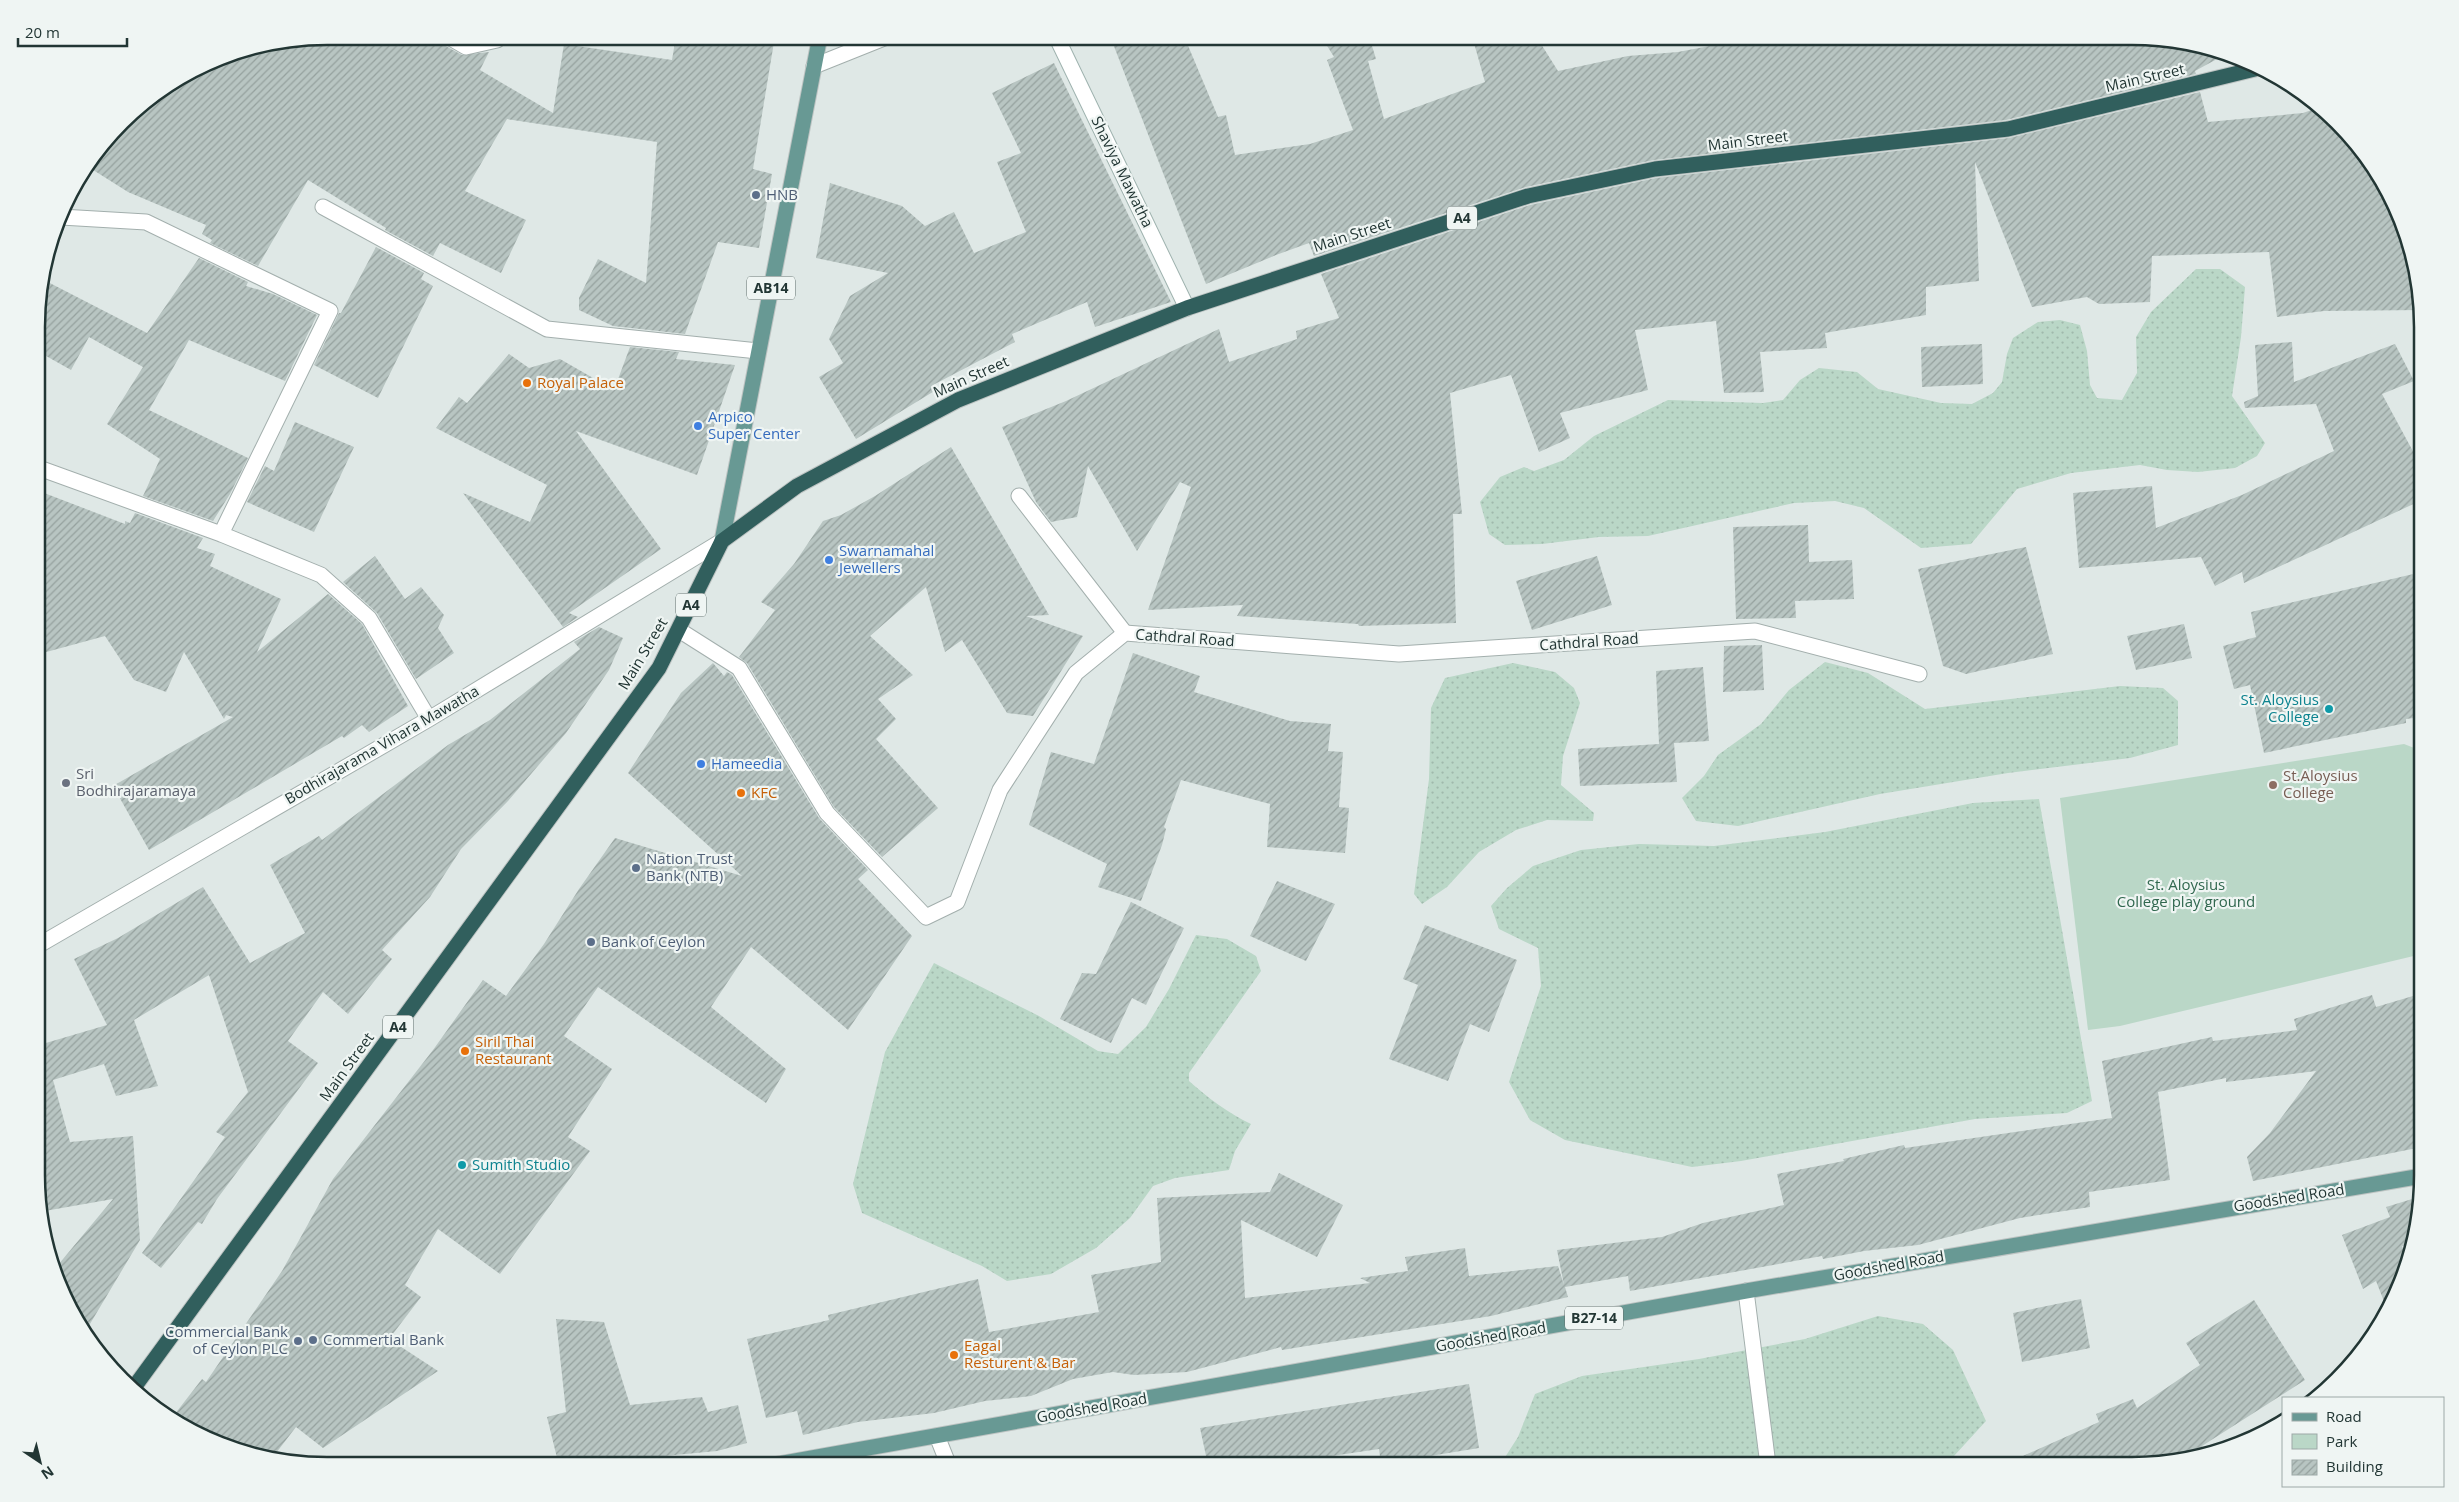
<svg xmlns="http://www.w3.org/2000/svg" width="2459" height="1502" font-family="'Open Sans',sans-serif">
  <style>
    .grass { fill: url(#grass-dots) }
    .green { fill: #bad7c7 }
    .building { fill: url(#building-hatch) }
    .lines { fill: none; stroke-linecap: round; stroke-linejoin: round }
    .lane-casing { stroke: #a3afad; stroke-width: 17 }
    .street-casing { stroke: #a3afad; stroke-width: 17 }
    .secondary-casing { stroke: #9fb3af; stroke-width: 17 }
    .primary-casing { stroke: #bdc3c2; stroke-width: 17 }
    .highway-casing { stroke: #bdc3c2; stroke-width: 17 }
    .lane { stroke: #fff; stroke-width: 15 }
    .street { stroke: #fff; stroke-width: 15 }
    .secondary { stroke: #fff; stroke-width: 15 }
    .primary { stroke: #689994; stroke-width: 15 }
    .highway { stroke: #315f5d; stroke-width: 15 }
    .service-dot { fill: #5c6f8a; stroke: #eff5f3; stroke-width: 2 }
    .food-dot { fill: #e8710a; stroke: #eff5f3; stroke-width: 2 }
    .shop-dot { fill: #3f7fe0; stroke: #eff5f3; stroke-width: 2 }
    .culture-dot { fill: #0f9aa8; stroke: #eff5f3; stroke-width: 2 }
    .worship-dot { fill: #6b7280; stroke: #eff5f3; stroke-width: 2 }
    .education-dot { fill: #8d6e63; stroke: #eff5f3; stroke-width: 2 }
    .labels { text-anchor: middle; stroke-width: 4.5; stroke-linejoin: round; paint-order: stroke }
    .shield { fill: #eff5f3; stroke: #606f6d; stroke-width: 1 }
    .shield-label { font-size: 14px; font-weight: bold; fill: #223634 }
    .street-label { font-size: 15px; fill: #223634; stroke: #eff5f3 }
    .service-label { font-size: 15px; fill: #4e5e75; stroke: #eff5f3; text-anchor: start }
    .food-label { font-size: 15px; fill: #c56008; stroke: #eff5f3; text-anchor: start }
    .shop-label { font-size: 15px; fill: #366cbe; stroke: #eff5f3; text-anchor: start }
    .culture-label { font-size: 15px; fill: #0d838f; stroke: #eff5f3; text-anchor: end }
    .worship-label { font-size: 15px; fill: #5b616d; stroke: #eff5f3; text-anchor: start }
    .education-label { font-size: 15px; fill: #785e54; stroke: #eff5f3; text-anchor: start }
    .park-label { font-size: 15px; fill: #31684f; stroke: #eff5f3 }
    .rim { fill: none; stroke: #223634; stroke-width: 2.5 }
  </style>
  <defs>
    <pattern id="grass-dots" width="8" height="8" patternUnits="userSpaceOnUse" patternTransform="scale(1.25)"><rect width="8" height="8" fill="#bad7c7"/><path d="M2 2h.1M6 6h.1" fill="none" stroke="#a0b9ac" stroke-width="1.8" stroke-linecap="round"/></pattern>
    <pattern id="building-hatch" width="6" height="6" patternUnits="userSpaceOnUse" patternTransform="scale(1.25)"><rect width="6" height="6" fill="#b8c5c2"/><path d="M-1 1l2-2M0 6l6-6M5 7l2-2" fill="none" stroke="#95a19e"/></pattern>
  </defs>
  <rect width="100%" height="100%" fill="#dfe8e6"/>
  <!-- grass -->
  <path class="grass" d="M 2196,269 L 2220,269 L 2245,287 L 2241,337 L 2232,396 L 2265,443 L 2257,456 L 2235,468 L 2198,472 L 2167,470 L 2140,465 L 2071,473 L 2017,489 L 1971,544 L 1921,548 L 1864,508 L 1835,501 L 1794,503 L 1648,536 L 1599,537 L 1542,544 L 1505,545 L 1489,534 L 1480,502 L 1500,477 L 1524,467 L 1534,471 L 1564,460 L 1594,436 L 1668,400 L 1763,403 L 1783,400 L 1800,380 L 1819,368 L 1857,372 L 1878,389 L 1941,403 L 1972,404 L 1993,393 L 2002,382 L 2007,354 L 2013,338 L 2038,322 L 2060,320 L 2080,325 L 2087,351 L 2090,385 L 2097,398 L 2122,400 L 2137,373 L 2136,337 L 2151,312 Z
    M 1825,662 L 1868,673 L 1925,709 L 2120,686 L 2163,688 L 2178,701 L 2178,745 L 2130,758 L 2008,773 L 1880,794 L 1738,826 L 1696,821 L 1682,798 L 1704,776 L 1718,755 L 1761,724 L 1789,690 Z
    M 1513,663 L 1555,672 L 1574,688 L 1580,703 L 1563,756 L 1561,785 L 1594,813 L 1593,821 L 1547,820 L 1516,830 L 1479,852 L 1447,887 L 1422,904 L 1414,894 L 1429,779 L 1431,708 L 1445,678 Z
    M 2039,799 L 2092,1101 L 2067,1113 L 1975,1119 L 1741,1161 L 1692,1167 L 1565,1140 L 1530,1120 L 1509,1082 L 1541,986 L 1538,948 L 1499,929 L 1491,906 L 1507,888 L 1533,866 L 1581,850 L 1639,844 L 1714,846 L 1825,832 L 1973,803 Z
    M 1196,935 L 1227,939 L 1256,956 L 1261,971 L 1189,1073 L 1189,1081 C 1208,1098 1228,1113 1251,1124 L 1235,1151 L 1229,1170 L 1175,1178 L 1153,1186 L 1130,1218 L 1096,1248 L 1051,1274 L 1007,1281 L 982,1266 L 862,1213 L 853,1184 L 885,1052 L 934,963 L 1039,1016 L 1098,1051 L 1118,1054 L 1146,1027 L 1169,989 Z
    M 1878,1316 L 1923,1324 L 1953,1350 L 1986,1421 L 1954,1456 L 1948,1465 L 1500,1465 L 1518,1437 L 1535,1394 L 1582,1376 L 1699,1359 L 1805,1339 Z"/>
  <!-- green -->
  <path class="green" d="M 2404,744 L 2422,751 L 2422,954 L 2120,1026 L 2088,1030 L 2060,798 Z"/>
  <!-- building -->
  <path class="building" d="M 327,36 L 438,36 L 442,44 L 462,55 L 489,52 L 480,70 L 553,113 L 564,44 L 672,60 L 676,36 L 775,36 L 753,169 L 772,174 L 759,248 L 718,242 L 685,334 L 613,326 L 579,310 L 579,298 L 598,259 L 646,283 L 657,142 L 507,119 L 465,191 L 526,220 L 501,273 L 440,243 L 433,256 L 385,230 L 386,228 L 308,180 L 258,266 L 210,243 L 212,240 L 202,234 L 206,225 L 128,192 L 90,168 L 135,109 L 216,58 Z
    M 1110,36 L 1184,36 L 1218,117 L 1226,115 L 1235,155 L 1310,144 L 1353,130 L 1327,60 L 1334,57 L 1321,36 L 1369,36 L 1376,59 L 1368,61 L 1384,119 L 1485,82 L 1472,36 L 1536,36 L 1558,71 L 1628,56 L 1678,52 L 1715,45 L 1865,36 L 2132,36 L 2228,53 L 2195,71 L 2196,74 L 2006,120 L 1654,160 L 1526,187 L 1314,256 L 1309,243 L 1276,255 L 1206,284 Z
    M 1054,63 L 1171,302 L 1095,327 L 1087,302 L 1012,334 L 1015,342 L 933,385 L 936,390 L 856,439 L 819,377 L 843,363 L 829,339 L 850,296 L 888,273 L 816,258 L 830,183 L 902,206 L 925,226 L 954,212 L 974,253 L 1026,232 L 997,162 L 1021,153 L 992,93 Z
    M 2200,92 L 2208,122 L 2303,113 L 2320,107 L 2338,122 L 2384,182 L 2407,234 L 2422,310 L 2324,311 L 2277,317 L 2269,252 L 2152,256 L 2150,302 L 2099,304 L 2087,297 L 2032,307 L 1975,162 L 1979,281 L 1926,287 L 1926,315 L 1825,333 L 1827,348 L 1760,352 L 1764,392 L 1724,393 L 1716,321 L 1635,330 L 1648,390 L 1560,413 L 1570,438 L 1539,452 L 1511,375 L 1450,393 L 1462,514 L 1453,514 L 1456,623 L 1359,626 L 1358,624 L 1237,616 L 1243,605 L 1148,610 L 1191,487 L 1180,482 L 1137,551 L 1088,466 L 1077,517 L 1051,522 L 1036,502 L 1002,427 L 1066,401 L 1219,329 L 1229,362 L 1297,339 L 1296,331 L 1339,318 L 1321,274 L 1530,205 L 1656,178 L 2009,138 Z
    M 376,247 L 424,273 L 421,279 L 433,286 L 378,398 L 314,365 L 339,313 L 341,313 Z
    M 199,258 L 248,282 L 246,286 L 273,294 L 317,315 L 285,381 L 189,340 L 149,410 L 248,458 L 230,494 L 213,521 L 143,496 L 160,459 L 107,424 L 143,367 L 89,337 L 71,370 L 39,352 L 39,290 L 42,279 L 147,333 Z
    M 2292,342 L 2294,382 L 2395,344 L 2414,381 L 2382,394 L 2422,468 L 2422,500 L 2244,583 L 2242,572 L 2215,586 L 2201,557 L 2079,568 L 2073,493 L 2152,486 L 2156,528 L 2242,495 L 2334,451 L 2316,404 L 2245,408 L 2244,402 L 2258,396 L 2255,345 Z
    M 1982,344 L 1983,384 L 1922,387 L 1921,347 Z
    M 630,347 L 679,352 L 676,359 L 735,365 L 697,475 L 576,431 L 661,549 L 569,613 L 578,617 L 563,627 L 463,493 L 530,522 L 547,485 L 436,428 L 459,397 L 467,403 L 509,354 L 529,368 L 560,359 L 614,390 Z
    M 295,422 L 354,447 L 314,532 L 247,502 L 265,466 L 274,471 Z
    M 951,447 L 1049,615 L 1026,616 L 1083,636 L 1033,716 L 1007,713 L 962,640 L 945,652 L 926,587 L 870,636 L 913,675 L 878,699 L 896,719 L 876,739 L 938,808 L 882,857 L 834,807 L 747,663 L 739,657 L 775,610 L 761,602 L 794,564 L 823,521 L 841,515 L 875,496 Z
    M 39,491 L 125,524 L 125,521 L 130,523 L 135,513 L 203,538 L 197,548 L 215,554 L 210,566 L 281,599 L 257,652 L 328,594 L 362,624 L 408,706 L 369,732 L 362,725 L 344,738 L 342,736 L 149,850 L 113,786 L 233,717 L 226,715 L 224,719 L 184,652 L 166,692 L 134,680 L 105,636 L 39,654 Z
    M 1808,525 L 1809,562 L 1852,560 L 1854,599 L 1795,601 L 1796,618 L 1736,619 L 1733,527 Z
    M 2026,547 L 2053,654 L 1966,674 L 1943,666 L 1918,569 Z
    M 375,556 L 405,599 L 421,587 L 444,615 L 438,628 L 454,653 L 416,679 L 377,613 L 343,582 Z
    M 1597,556 L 1612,605 L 1532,630 L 1516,581 Z
    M 2422,572 L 2422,717 L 2406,719 L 2406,723 L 2264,753 L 2250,685 L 2234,689 L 2223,646 L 2256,637 L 2251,612 Z
    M 2184,624 L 2192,658 L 2136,670 L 2127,636 Z
    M 599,627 L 623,638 L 609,670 L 566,733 L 508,801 L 461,849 L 430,897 L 382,950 L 392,959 L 348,1014 L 323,992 L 288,1041 L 318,1063 L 217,1199 L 202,1224 L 198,1222 L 161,1268 L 142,1253 L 225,1137 L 216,1132 L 248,1092 L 209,975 L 134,1020 L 158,1086 L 116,1096 L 104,1064 L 53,1080 L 70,1142 L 133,1136 L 140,1240 L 84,1334 L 53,1271 L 113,1199 L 39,1212 L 39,1045 L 107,1025 L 74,959 L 118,938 L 203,887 L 250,963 L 305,933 L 270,865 L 319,836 L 322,840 L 448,745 L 490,720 L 580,649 L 574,642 Z
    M 1762,645 L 1764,690 L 1723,692 L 1724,646 Z
    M 1133,653 L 1200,676 L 1194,692 L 1290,721 L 1331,724 L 1328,751 L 1343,752 L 1339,807 L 1349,808 L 1345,853 L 1267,847 L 1270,804 L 1181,780 L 1164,827 L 1166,829 L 1162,845 L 1141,901 L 1098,887 L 1107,864 L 1029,825 L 1051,752 L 1094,764 Z
    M 713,663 L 724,676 L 727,672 L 732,675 L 819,818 L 868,870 L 858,879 L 912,936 L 848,1030 L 751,947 L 711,1007 L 786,1069 L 766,1103 L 598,987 L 564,1036 L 612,1069 L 568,1137 L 590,1151 L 500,1274 L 438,1229 L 405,1285 L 421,1297 L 389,1339 L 438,1371 L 323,1448 L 296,1427 L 273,1457 L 234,1450 L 171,1419 L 202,1379 L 206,1382 L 282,1271 L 333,1179 L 433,1050 L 483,980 L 506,996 L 544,944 L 579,889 L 615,838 L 742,876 L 628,773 L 681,693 Z
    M 1703,667 L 1709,741 L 1674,743 L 1677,782 L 1580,786 L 1578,749 L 1659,744 L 1656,671 Z
    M 1277,881 L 1335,904 L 1306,961 L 1250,936 Z
    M 1131,902 L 1184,928 L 1146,1005 L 1132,998 L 1111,1043 L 1060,1019 L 1082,973 L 1096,974 Z
    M 1425,925 L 1517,960 L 1489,1032 L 1470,1024 L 1448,1081 L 1389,1059 L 1418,985 L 1403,979 Z
    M 2372,995 L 2376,1007 L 2413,996 L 2422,1026 L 2422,1147 L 2253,1181 L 2247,1157 L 2270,1133 L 2316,1071 L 2226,1082 L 2226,1078 L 2158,1092 L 2170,1180 L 2089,1192 L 2090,1207 L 2020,1218 L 1918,1245 L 1864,1251 L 1823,1259 L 1822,1256 L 1630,1291 L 1628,1276 L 1565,1287 L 1568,1297 L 1491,1316 L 1282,1350 L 1281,1347 L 1187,1372 L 1134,1375 L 1113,1372 L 1073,1379 L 1031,1396 L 985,1401 L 934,1413 L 858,1422 L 803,1435 L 797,1411 L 766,1418 L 747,1339 L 829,1320 L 828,1315 L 978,1279 L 989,1332 L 1099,1312 L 1091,1275 L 1161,1262 L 1157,1198 L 1270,1192 L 1279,1173 L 1343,1205 L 1317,1257 L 1241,1220 L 1245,1298 L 1370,1283 L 1360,1278 L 1408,1271 L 1405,1257 L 1465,1248 L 1469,1276 L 1558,1266 L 1564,1285 L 1557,1250 L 1662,1237 L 1703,1223 L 1784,1205 L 1777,1174 L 1844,1161 L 1843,1159 L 1904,1145 L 1905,1148 L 2112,1118 L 2102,1061 L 2212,1037 L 2213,1041 L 2297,1030 L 2294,1019 Z
    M 2422,1196 L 2412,1245 L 2402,1246 L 2408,1262 L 2407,1268 L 2387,1309 L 2376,1281 L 2363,1289 L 2342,1235 L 2390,1217 L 2386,1207 Z
    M 2081,1299 L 2090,1348 L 2022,1362 L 2013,1313 Z
    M 2254,1300 L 2305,1380 L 2202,1446 L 2207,1456 L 2150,1465 L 2003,1465 L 2099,1422 L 2096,1414 L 2133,1399 L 2137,1408 L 2200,1365 L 2186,1343 Z
    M 556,1319 L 604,1322 L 630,1405 L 702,1397 L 708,1412 L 738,1405 L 747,1443 L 717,1451 L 664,1456 L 623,1466 L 559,1466 L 547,1417 L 566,1412 Z
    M 1469,1384 L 1479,1448 L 1381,1464 L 1379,1449 L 1271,1465 L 1208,1465 L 1200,1428 Z"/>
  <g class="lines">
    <defs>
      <path id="lane" d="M 1019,496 L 1125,633"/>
      <path id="street" d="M 447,36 L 466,47 L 497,40 L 499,36
        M 814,66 L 889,36
        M 323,207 L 547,329 L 758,351
        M 61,217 L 146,222 L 330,311 L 221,534
        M 39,468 L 221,534 L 321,575 L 369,618 L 429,719
        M 679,630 L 739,668 L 827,813 L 926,917 L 957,902 L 1000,790 L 1076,673 L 1125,633 L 1399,654 L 1755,631 L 1919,674
        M 39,945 L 429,719 L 722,541
        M 1746,1291 L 1768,1465
        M 937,1436 L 949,1466"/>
      <path id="secondary" d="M 1056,36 L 1187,308"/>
      <path id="primary" d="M 722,541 L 820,36
        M 767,1466 L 1746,1291 L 2422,1176"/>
      <path id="highway" d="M 135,1386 L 659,668 L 722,541 L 797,486 L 958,400 L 1187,308 L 1528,196 L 1655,169 L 2008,129 L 2259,68"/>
    </defs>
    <!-- lane casing -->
    <use href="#lane" class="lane-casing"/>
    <!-- street casing -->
    <use href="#street" class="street-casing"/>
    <!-- secondary casing -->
    <use href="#secondary" class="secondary-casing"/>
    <!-- primary casing -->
    <use href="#primary" class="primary-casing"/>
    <!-- highway casing -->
    <use href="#highway" class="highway-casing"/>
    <!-- lane -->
    <use href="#lane" class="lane"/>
    <!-- street -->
    <use href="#street" class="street"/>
    <!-- secondary -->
    <use href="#secondary" class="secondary"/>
    <!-- primary -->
    <use href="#primary" class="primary"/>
    <!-- highway -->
    <use href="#highway" class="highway"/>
  </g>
  <!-- markers -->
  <g class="service-dot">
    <circle cx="756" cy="195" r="5"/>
    <circle cx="636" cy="868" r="5"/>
    <circle cx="591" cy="942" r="5"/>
    <circle cx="313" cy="1340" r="5"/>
    <circle cx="298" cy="1341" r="5"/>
  </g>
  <g class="food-dot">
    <circle cx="527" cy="383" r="5"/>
    <circle cx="741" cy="793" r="5"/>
    <circle cx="465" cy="1051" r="5"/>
    <circle cx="954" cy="1355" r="5"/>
  </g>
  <g class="shop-dot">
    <circle cx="698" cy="426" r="5"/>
    <circle cx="829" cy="560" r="5"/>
    <circle cx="701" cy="764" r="5"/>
  </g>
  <g class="culture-dot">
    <circle cx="2329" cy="709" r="5"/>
    <circle cx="462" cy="1165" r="5"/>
  </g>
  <circle class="worship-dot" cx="66" cy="783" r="5"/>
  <circle class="education-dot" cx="2273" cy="785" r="5"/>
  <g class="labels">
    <!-- shield labels -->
    <g class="shield">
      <rect x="1447" y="206.5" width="30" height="23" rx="4"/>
      <rect x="747" y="276.5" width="48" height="23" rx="4"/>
      <rect x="676" y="593.5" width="30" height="23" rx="4"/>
      <rect x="383" y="1015.5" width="30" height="23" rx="4"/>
      <rect x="1565" y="1306.5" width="58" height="23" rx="4"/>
    </g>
    <g class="shield-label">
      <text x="1462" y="223">A4</text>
      <text x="771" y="293">AB14</text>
      <text x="691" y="610">A4</text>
      <text x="398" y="1032">A4</text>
      <text x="1594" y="1323">B27-14</text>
    </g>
    <!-- street labels -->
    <g class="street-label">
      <text transform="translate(2145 78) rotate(-13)" y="5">Main Street</text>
      <text transform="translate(1748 141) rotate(-7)" y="5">Main Street</text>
      <text transform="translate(1122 172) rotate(64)" y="5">Shaviya Mawatha</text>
      <text transform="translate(1352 235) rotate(-18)" y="5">Main Street</text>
      <text transform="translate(971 377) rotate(-24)" y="5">Main Street</text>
      <text transform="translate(1185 638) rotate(4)" y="5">Cathdral Road</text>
      <text transform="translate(1589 642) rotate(-4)" y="5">Cathdral Road</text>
      <text transform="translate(643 654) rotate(-59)" y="5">Main Street</text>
      <text transform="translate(382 745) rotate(-30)" y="5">Bodhirajarama Vihara Mawatha</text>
      <text transform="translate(347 1067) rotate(-54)" y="5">Main Street</text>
      <text transform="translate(2289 1198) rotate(-9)" y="5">Goodshed Road</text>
      <text transform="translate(1889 1266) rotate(-10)" y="5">Goodshed Road</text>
      <text transform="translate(1491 1337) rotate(-10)" y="5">Goodshed Road</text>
      <text transform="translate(1092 1408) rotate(-10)" y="5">Goodshed Road</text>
    </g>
    <!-- service labels -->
    <g class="service-label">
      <text x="766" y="200">HNB</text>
      <text x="646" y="864">Nation Trust<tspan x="646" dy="17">Bank (NTB)</tspan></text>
      <text x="601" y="947">Bank of Ceylon</text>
      <text x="288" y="1337" text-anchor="end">Commercial Bank<tspan x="288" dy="17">of Ceylon PLC</tspan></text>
      <text x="323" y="1345">Commertial Bank</text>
    </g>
    <!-- food labels -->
    <g class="food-label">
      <text x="537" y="388">Royal Palace</text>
      <text x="751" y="798">KFC</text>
      <text x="475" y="1047">Siril Thai<tspan x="475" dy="17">Restaurant</tspan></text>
      <text x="964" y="1351">Eagal<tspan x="964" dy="17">Resturent &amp; Bar</tspan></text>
    </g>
    <!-- shop labels -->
    <g class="shop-label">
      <text x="708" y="422">Arpico<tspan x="708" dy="17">Super Center</tspan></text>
      <text x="839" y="556">Swarnamahal<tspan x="839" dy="17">Jewellers</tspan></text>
      <text x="711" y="769">Hameedia</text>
    </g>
    <!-- culture labels -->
    <g class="culture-label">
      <text x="2319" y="705">St. Aloysius<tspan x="2319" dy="17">College</tspan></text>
      <text x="472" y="1170" text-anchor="start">Sumith Studio</text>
    </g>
    <!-- worship labels -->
    <g class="worship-label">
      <text x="76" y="779">Sri<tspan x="76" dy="17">Bodhirajaramaya</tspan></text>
    </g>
    <!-- education labels -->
    <g class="education-label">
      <text x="2283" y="781">St.Aloysius<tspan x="2283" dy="17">College</tspan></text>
    </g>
    <!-- park labels -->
    <g class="park-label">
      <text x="2186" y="890">St. Aloysius<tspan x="2186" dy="17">College play ground</tspan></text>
    </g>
  </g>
  <!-- crop -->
  <path d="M0 0H2459V1502H0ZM327 45H2132A282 282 0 0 1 2414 327V1175A282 282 0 0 1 2132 1457H327A282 282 0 0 1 45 1175V327A282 282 0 0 1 327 45Z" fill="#eff5f3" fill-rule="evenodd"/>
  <path class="rim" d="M327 45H2132A282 282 0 0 1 2414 327V1175A282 282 0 0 1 2132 1457H327A282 282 0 0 1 45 1175V327A282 282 0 0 1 327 45Z"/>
  <!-- legend -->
  <rect x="2282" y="1397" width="162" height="90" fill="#eff5f3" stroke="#9da9a7"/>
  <rect x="2292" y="1413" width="25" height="8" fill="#689994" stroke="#9da9a7"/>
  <text x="2326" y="1422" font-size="15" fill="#223634">Road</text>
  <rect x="2292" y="1434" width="25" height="15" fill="#bad7c7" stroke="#9da9a7"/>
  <text x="2326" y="1447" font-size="15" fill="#223634">Park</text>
  <rect x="2292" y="1460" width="25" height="15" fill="url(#building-hatch)" stroke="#9da9a7"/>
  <text x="2326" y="1472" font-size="15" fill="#223634">Building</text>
  <!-- north arrow -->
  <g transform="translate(40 1462) rotate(145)" stroke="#eff5f3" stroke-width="4" paint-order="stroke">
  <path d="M0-4L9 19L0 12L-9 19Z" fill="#223634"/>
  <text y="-8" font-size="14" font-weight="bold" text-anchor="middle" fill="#223634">N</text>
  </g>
  <!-- scale -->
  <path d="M18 38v8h109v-8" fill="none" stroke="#223634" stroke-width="2.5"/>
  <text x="25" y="38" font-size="15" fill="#223634" stroke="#eff5f3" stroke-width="4" paint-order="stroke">20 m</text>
</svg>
